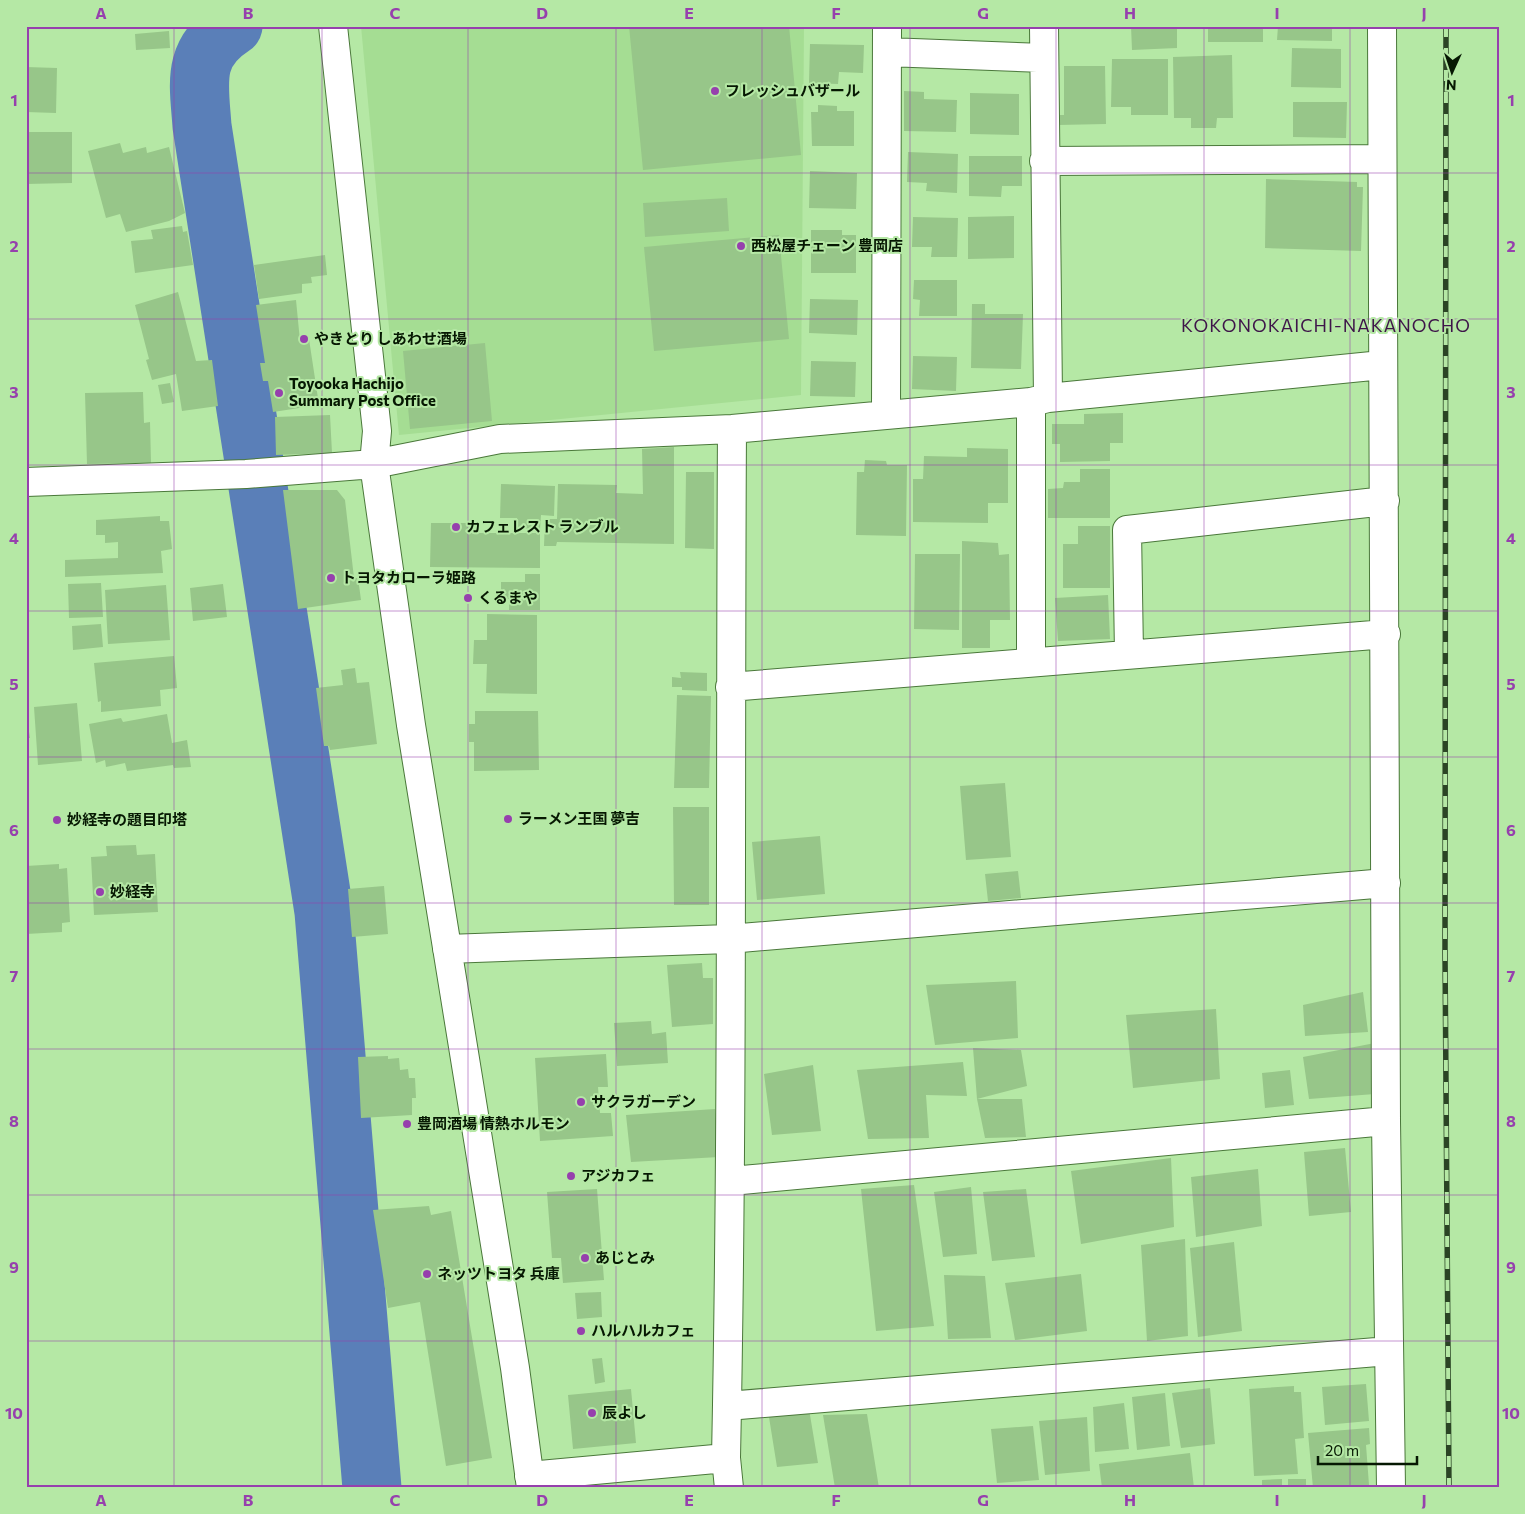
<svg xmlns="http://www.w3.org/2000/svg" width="1525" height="1514" font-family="Commissioner,'Noto Sans JP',sans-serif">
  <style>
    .built { fill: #a5dd93 }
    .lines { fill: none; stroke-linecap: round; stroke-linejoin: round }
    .river { stroke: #5a7fb8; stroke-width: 59 }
    .building { fill: #97c689 }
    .minor-casing { stroke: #4a783a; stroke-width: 30 }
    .minor { stroke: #fff; stroke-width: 28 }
    .rail-casing { stroke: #2b4425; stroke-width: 5.5 }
    .rail { stroke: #b5e8a5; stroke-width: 4; stroke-dasharray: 11; stroke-linecap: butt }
    .grid { fill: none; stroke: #9640ad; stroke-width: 1; stroke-opacity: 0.55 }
    .poi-dot { fill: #9640ad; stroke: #b5e8a5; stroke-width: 2 }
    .labels { text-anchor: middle; stroke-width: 4; stroke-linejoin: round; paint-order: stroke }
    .poi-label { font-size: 15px; font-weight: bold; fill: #061802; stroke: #b5e8a5; text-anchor: start }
    .quarter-label { font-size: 18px; letter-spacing: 1px; fill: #3e1549; stroke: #b5e8a5 }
    .neatline { fill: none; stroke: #9640ad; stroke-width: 2 }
    .grid-label { font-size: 16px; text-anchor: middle; font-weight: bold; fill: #9640ad }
  </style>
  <rect width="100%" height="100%" fill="#b5e8a5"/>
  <!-- built -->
  <path class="built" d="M 361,26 L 804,26 L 801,395 L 399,435 Z"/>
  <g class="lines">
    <!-- river -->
    <path class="river" d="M 233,26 C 191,53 199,83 202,126 L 324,912 L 372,1488"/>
  </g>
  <!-- building -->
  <path class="building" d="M 629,26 L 789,26 L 801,155 L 643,170 Z
    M 1131,26 L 1177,26 L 1177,48 L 1132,50 Z
    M 1208,26 L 1263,26 L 1263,42 L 1208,42 Z
    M 1278,26 L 1332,26 L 1332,41 L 1277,40 Z
    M 169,31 L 170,48 L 136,50 L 135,34 Z
    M 810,44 L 864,45 L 863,73 L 839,72 L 838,84 L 809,83 Z
    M 1292,48 L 1341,49 L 1341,88 L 1291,87 Z
    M 1232,55 L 1233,118 L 1217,118 L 1216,128 L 1191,128 L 1191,118 L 1174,118 L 1173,57 Z
    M 1112,59 L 1168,59 L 1168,115 L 1131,115 L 1131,107 L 1111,107 Z
    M 1064,66 L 1105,66 L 1106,124 L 1058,125 L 1058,115 L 1064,115 Z
    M 26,67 L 57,68 L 56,113 L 26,112 Z
    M 904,91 L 924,92 L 924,99 L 957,100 L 956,132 L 904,131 Z
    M 970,93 L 1019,94 L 1019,135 L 970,134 Z
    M 1293,102 L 1347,102 L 1346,138 L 1293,137 Z
    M 818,105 L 837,106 L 837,111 L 854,111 L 854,146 L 812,146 L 811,112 L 818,112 Z
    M 26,132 L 72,132 L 72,183 L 26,184 Z
    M 120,143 L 123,153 L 146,147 L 147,153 L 169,147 L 185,213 L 169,221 L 126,232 L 120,214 L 106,218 L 88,151 Z
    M 908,152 L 958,154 L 957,193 L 926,191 L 927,183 L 907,182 Z
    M 969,156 L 1022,156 L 1022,186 L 1002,186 L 1001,197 L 969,196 Z
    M 810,171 L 857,173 L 856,209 L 809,208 Z
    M 1266,179 L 1357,182 L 1357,187 L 1363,187 L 1361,251 L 1265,248 Z
    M 727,198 L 729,231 L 645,237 L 643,203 Z
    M 1014,216 L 1014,258 L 968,259 L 968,217 Z
    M 913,217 L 958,218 L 957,257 L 931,257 L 932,247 L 912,247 Z
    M 182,226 L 183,232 L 187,231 L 193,265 L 135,273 L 131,241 L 153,239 L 151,230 Z
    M 811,230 L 842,230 L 842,235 L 856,235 L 856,273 L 811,273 Z
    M 779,235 L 789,339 L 654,351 L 644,247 Z
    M 325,255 L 327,275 L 311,277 L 312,283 L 302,284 L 302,293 L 259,299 L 254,265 Z
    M 914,280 L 957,280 L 957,316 L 919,316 L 920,300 L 913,299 Z
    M 178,292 L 196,361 L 212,360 L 218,406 L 182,411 L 176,374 L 152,380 L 146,360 L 149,359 L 135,305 Z
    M 810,299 L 858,300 L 857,335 L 809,333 Z
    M 296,300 L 300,341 L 309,339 L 319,405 L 273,412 L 268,381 L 263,381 L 260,363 L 265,363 L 256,305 Z
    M 972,304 L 985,304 L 985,314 L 1023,314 L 1021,369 L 971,368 Z
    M 485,343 L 492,421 L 410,429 L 403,351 Z
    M 913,356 L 957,357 L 956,391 L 912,389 Z
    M 811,361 L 856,362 L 855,397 L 810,396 Z
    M 170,383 L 174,402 L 162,404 L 158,385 Z
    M 143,392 L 144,423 L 150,422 L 151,463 L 87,464 L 85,393 Z
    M 1123,413 L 1123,443 L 1110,443 L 1110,461 L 1060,462 L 1060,444 L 1052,444 L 1052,424 L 1084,424 L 1084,414 Z
    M 330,415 L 332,453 L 276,455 L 275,417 Z
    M 674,447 L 674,544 L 557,542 L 556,546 L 544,546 L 545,519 L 557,519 L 558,484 L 617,485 L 616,493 L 643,494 L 642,449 Z
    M 967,448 L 1008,449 L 1008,503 L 988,503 L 988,523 L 913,522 L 913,479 L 923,479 L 924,456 L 967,457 Z
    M 865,460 L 886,461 L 887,465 L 907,465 L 906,536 L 856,535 L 857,472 L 864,472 Z
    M 1080,469 L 1110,469 L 1110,518 L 1048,518 L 1048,489 L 1063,488 L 1064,482 L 1080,482 Z
    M 686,472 L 714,472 L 714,549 L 685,548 Z
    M 501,484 L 555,486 L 554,516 L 541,515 L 540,529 L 517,528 L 517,518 L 500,518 Z
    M 283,490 L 337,490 L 345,500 L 354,578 L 358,578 L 361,600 L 298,609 Z
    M 160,516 L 160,521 L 169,521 L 172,549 L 161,551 L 163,573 L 65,577 L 65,560 L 118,558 L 118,542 L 105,543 L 105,535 L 96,535 L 96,520 Z
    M 431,523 L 470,523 L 470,533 L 540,533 L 540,568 L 430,567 Z
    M 1078,526 L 1110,526 L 1110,588 L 1063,588 L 1063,544 L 1078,544 Z
    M 962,541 L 998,543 L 999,555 L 1009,554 L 1010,620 L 990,620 L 990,648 L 962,648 Z
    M 915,554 L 960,554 L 959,630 L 914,629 Z
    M 525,574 L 540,574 L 540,610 L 509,610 L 509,599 L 501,598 L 501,582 L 525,582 Z
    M 101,583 L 103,617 L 69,618 L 68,584 Z
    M 223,584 L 227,617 L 193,621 L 190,588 Z
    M 166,585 L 170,640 L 108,644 L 105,590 Z
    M 1108,595 L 1110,639 L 1058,641 L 1055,598 Z
    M 487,614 L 537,615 L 537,694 L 486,693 L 487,664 L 473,664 L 474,640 L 487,640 Z
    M 101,624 L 103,647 L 73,650 L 72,626 Z
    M 174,656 L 177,688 L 160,690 L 161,706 L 101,712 L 101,701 L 98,702 L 94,663 Z
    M 355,668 L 357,683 L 369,682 L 377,744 L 330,750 L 329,746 L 324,746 L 316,688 L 343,685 L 341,670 Z
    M 680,672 L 707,673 L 707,691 L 682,690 L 682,687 L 672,687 L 672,677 L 681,678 Z
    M 677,695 L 711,696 L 709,788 L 674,788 Z
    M 77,703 L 82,761 L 38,765 L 34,707 Z
    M 475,711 L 538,711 L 539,770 L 474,771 L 474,742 L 469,742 L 469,724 L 475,724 Z
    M 26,713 L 30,738 L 26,738 Z
    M 167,714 L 172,743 L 187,740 L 191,767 L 174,768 L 173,765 L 127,771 L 125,763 L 106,767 L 105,760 L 96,763 L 89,724 L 121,718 L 123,722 Z
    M 1005,783 L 1011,857 L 966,860 L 960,786 Z
    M 673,807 L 709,807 L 709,905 L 674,905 Z
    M 820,836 L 825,894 L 757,900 L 752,842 Z
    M 136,845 L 137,855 L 155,854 L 158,912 L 94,915 L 91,857 L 107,856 L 106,846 Z
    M 59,864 L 59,869 L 67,868 L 70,922 L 62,923 L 62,932 L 26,934 L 26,866 Z
    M 1018,871 L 1021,898 L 988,901 L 985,874 Z
    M 384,886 L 388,934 L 352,937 L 348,889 Z
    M 702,963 L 703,978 L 713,978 L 713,1024 L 672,1027 L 667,965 Z
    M 1016,981 L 1018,1038 L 935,1045 L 926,985 Z
    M 1363,992 L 1368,1032 L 1305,1036 L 1303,1005 Z
    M 1216,1009 L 1220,1079 L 1133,1088 L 1126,1015 Z
    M 651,1021 L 652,1034 L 666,1032 L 668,1063 L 617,1066 L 614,1023 Z
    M 1375,1043 L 1375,1094 L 1309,1099 L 1303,1057 Z
    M 973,1048 L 1021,1050 L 1027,1086 L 977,1099 Z
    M 606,1054 L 608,1087 L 598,1087 L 600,1113 L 611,1113 L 613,1136 L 540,1141 L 535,1058 Z
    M 388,1056 L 388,1059 L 399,1058 L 400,1070 L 408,1069 L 409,1078 L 415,1078 L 416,1098 L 412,1098 L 412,1115 L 361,1118 L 358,1057 Z
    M 963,1062 L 967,1096 L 926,1095 L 929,1138 L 868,1139 L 857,1070 Z
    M 813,1065 L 821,1131 L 772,1135 L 764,1074 Z
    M 1290,1070 L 1294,1105 L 1265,1108 L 1262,1073 Z
    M 977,1099 L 1022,1099 L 1026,1137 L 985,1138 Z
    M 715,1109 L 719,1157 L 631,1162 L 626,1115 Z
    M 1345,1148 L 1351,1212 L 1309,1216 L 1304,1152 Z
    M 1171,1158 L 1174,1227 L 1081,1244 L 1071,1171 Z
    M 1258,1169 L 1262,1226 L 1196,1237 L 1191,1177 Z
    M 914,1185 L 934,1326 L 876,1331 L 861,1189 Z
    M 971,1187 L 977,1254 L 943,1257 L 934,1192 Z
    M 597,1189 L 604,1280 L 563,1283 L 561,1258 L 552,1258 L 547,1192 Z
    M 1026,1189 L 1035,1257 L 992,1261 L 983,1192 Z
    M 429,1206 L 431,1215 L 451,1211 L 492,1458 L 446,1466 L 420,1302 L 388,1308 L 373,1210 Z
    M 1185,1239 L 1188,1336 L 1147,1341 L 1141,1245 Z
    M 1234,1242 L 1242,1331 L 1198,1337 L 1190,1248 Z
    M 1081,1274 L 1087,1331 L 1015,1340 L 1005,1283 Z
    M 944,1275 L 985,1276 L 991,1338 L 948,1339 Z
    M 601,1292 L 602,1317 L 577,1319 L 575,1293 Z
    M 602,1358 L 605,1382 L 595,1384 L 592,1359 Z
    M 1366,1384 L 1369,1421 L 1325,1425 L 1322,1387 Z
    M 1294,1386 L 1294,1392 L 1301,1392 L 1304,1438 L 1295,1439 L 1298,1474 L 1254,1476 L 1249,1389 Z
    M 1210,1388 L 1215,1444 L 1181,1448 L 1172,1393 Z
    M 631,1389 L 636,1443 L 573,1449 L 568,1395 Z
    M 1165,1393 L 1170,1446 L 1137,1450 L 1132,1397 Z
    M 1124,1403 L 1129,1449 L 1095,1452 L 1093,1407 Z
    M 809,1409 L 818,1463 L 777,1467 L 768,1411 Z
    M 867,1414 L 879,1488 L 835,1488 L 823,1415 Z
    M 1087,1417 L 1090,1471 L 1045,1475 L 1039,1421 Z
    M 1033,1426 L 1039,1480 L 997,1483 L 991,1429 Z
    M 1369,1428 L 1370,1444 L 1366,1445 L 1369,1485 L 1313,1488 L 1308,1433 Z
    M 1190,1453 L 1194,1488 L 1102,1488 L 1099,1464 Z
    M 1282,1479 L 1282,1488 L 1262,1488 L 1262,1480 Z
    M 1288,1479 L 1306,1479 L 1306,1488 L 1288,1488 Z"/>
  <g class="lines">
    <defs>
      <path id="minor" d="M 333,26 L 377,431 L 374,464 L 411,725 L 515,1368 L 531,1488
        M 1044,26 L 1048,398
        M 1382,26 L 1386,1121 L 1391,1488
        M 887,52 L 1044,58
        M 1044,161 L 1382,159
        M 886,414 L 887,26
        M 26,482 L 246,474 L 374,464 L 500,439 L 732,429 L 1031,402 L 1048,398 L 1382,365
        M 1129,654 L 1127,530 L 1385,501
        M 1031,662 L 1031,402
        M 730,687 L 1386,634
        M 447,949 L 729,939 L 1386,883
        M 731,1181 L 1386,1121
        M 727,1406 L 1389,1351
        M 529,1476 L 726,1458
        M 729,1488 L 726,1458 C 733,1115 730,772 732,429"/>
    </defs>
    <!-- minor casing -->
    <use href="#minor" class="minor-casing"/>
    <!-- minor -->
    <use href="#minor" class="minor"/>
    <defs>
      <path id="rail" d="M 1446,26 L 1445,952 L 1449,1488"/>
    </defs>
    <!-- rail casing -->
    <use href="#rail" class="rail-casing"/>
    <!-- rail -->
    <use href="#rail" class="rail"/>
  </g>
  <!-- grid -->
  <path class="grid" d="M 174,26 L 174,1488M 322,26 L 322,1488M 468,26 L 468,1488M 616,26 L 616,1488M 762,26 L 762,1488M 910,26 L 910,1488M 1056,26 L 1056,1488M 1204,26 L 1204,1488M 1350,26 L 1350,1488M 26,173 L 1499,173M 26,319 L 1499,319M 26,465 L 1499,465M 26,611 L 1499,611M 26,757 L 1499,757M 26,903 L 1499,903M 26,1049 L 1499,1049M 26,1195 L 1499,1195M 26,1341 L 1499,1341"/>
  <!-- markers -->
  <g class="poi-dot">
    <circle cx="715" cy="91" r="5"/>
    <circle cx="741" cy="246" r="5"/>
    <circle cx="304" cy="339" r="5"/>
    <circle cx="279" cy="393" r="5"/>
    <circle cx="456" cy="527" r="5"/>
    <circle cx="331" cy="578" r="5"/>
    <circle cx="468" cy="598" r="5"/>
    <circle cx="508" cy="819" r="5"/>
    <circle cx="57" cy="820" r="5"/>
    <circle cx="100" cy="892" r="5"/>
    <circle cx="581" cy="1102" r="5"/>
    <circle cx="407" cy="1124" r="5"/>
    <circle cx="571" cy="1176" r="5"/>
    <circle cx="585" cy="1258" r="5"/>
    <circle cx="427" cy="1274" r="5"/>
    <circle cx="581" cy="1331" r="5"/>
    <circle cx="592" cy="1413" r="5"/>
  </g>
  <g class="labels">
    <!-- poi labels -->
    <g class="poi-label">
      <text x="725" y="96">フレッシュバザール</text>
      <text x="751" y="251">西松屋チェーン 豊岡店</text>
      <text x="314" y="344">やきとり しあわせ酒場</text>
      <text x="289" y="389">Toyooka Hachijo<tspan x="289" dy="17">Summary Post Office</tspan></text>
      <text x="466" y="532">カフェレスト ランブル</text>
      <text x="341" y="583">トヨタカローラ姫路</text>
      <text x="478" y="603">くるまや</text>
      <text x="518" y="824">ラーメン王国 夢吉</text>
      <text x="67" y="825">妙経寺の題目印塔</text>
      <text x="110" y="897">妙経寺</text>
      <text x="591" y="1107">サクラガーデン</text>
      <text x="417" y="1129">豊岡酒場 情熱ホルモン</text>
      <text x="581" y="1181">アジカフェ</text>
      <text x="595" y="1263">あじとみ</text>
      <text x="437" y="1279">ネッツトヨタ 兵庫</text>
      <text x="591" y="1336">ハルハルカフェ</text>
      <text x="602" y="1418">辰よし</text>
    </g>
    <!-- quarter labels -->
    <g class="quarter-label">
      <text x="1326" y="332">KOKONOKAICHI-NAKANOCHO</text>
    </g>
  </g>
  <!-- border -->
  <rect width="1525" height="1514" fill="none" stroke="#b5e8a5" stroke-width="55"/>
  <!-- north arrow -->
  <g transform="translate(1452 72) rotate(183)" stroke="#b5e8a5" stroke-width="4" paint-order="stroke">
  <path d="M0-4L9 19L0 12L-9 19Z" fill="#061802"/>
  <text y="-8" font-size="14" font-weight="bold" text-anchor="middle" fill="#061802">N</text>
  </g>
  <!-- scale -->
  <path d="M1318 1456v8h99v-8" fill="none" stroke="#061802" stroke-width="2.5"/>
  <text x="1325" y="1456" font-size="15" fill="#061802" stroke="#b5e8a5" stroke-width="4" paint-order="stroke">20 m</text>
  <rect x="28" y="28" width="1470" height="1458" class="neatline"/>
  <g class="grid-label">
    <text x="101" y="19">A</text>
    <text x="248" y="19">B</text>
    <text x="395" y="19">C</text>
    <text x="542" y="19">D</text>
    <text x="689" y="19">E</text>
    <text x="836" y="19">F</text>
    <text x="983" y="19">G</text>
    <text x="1130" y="19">H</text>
    <text x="1277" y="19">I</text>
    <text x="1424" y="19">J</text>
    <text x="14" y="106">1</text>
    <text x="1511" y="106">1</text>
    <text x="14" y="252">2</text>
    <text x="1511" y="252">2</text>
    <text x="14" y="398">3</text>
    <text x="1511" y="398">3</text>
    <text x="14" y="544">4</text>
    <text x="1511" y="544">4</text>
    <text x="14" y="690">5</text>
    <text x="1511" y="690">5</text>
    <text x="14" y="836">6</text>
    <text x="1511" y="836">6</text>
    <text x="14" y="982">7</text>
    <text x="1511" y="982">7</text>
    <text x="14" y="1127">8</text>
    <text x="1511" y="1127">8</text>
    <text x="14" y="1273">9</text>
    <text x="1511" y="1273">9</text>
    <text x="14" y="1419">10</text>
    <text x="1511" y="1419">10</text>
    <text x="101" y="1506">A</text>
    <text x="248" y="1506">B</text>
    <text x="395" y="1506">C</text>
    <text x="542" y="1506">D</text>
    <text x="689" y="1506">E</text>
    <text x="836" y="1506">F</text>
    <text x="983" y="1506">G</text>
    <text x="1130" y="1506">H</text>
    <text x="1277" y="1506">I</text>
    <text x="1424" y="1506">J</text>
  </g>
</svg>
